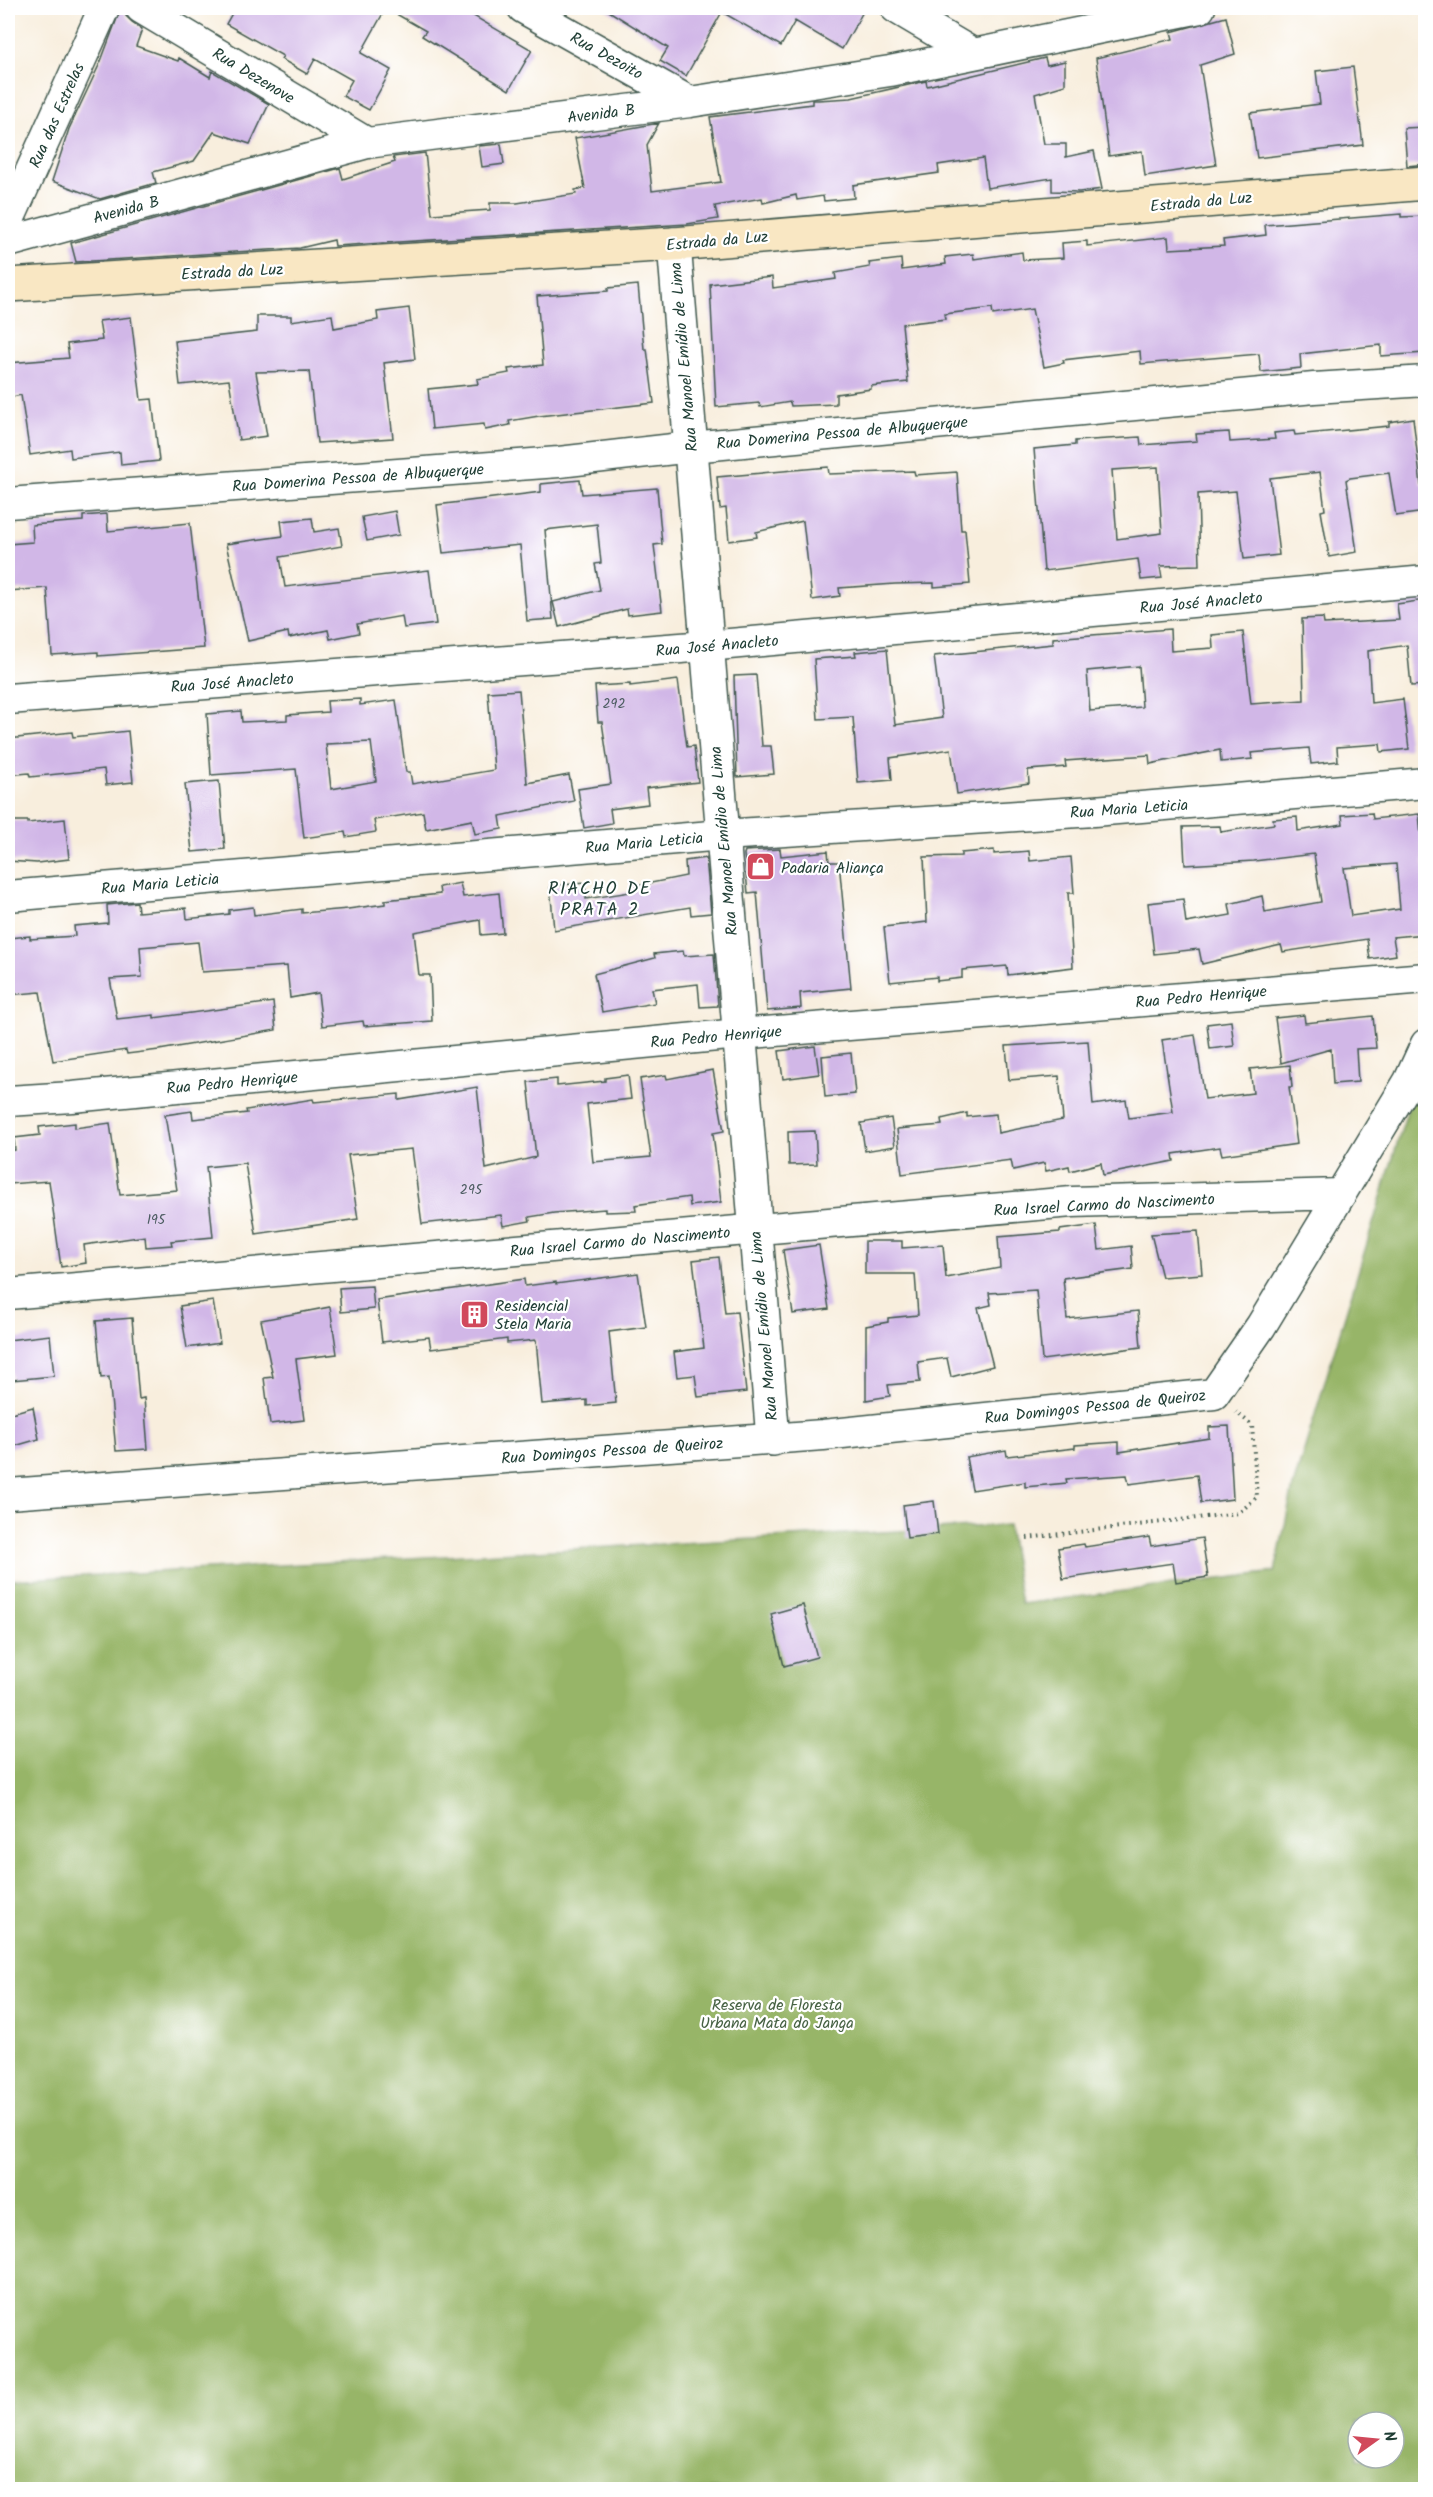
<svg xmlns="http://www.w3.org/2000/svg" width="1433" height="2497" font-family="Kalam,sans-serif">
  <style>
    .forest { fill: #97b567; stroke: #5b794e; stroke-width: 1.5; fill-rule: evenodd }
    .building { fill: #d1b7e7; fill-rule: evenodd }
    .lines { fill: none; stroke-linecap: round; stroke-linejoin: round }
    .minor-casing { stroke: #40584d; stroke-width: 33 }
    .tertiary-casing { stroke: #40584d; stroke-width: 36 }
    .secondary-casing { stroke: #40584d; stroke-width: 36 }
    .path { stroke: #40584d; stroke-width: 4; stroke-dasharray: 1.5 4.5; stroke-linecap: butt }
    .minor { stroke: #fff; stroke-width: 30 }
    .tertiary { stroke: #fff; stroke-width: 33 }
    .secondary { stroke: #f9e7c3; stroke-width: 33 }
    .labels { text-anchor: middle; stroke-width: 4.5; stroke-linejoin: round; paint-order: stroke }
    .number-label { font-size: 14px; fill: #4c5c61 }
    .street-label { font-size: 16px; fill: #1f3d34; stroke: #fff }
    .poi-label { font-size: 16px; fill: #1f3d34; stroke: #fff; text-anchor: start }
    .park-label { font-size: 16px; fill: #476244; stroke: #fff }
    .neighbourhood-label { font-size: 18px; letter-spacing: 1.5px; fill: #1f3d34; stroke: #fff }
  </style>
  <rect width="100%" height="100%" fill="#fff"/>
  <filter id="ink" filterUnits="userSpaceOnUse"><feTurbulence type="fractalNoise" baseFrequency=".0167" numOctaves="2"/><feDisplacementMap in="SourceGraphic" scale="12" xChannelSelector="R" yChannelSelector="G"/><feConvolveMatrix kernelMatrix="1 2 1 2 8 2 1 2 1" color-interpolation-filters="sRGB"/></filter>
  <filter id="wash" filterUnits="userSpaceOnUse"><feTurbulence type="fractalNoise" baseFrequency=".008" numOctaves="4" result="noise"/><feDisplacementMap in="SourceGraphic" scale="24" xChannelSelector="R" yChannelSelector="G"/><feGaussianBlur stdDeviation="1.35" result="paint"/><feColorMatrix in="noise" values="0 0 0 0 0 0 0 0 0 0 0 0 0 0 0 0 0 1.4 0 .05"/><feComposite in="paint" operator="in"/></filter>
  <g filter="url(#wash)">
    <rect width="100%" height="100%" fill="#f8eedd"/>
    <!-- forest -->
    <path class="forest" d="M 1425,1052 L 1425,2489 L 8,2490 L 8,1580 L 1008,1525 L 1021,1604 L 1275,1572 L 1293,1487 ZM 1358,2422 L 1394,2422 L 1394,2458 L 1358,2458 Z"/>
    <g id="blocks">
      <!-- building -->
      <path class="building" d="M 121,8 L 124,8 L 126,16 L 132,22 L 142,29 L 136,46 L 178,61 L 179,58 L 210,77 L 212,71 L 269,104 L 250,144 L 214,132 L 194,161 L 153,172 L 156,183 L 100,199 L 52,181 L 69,129 L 101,61 Z
        M 235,8 L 460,8 L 532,50 L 509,90 L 422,36 L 426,31 L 386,8 L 361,53 L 391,70 L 369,110 L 343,96 L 352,80 L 315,59 L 307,74 L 281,59 L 283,56 L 226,24 Z
        M 604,8 L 865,8 L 842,49 L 795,21 L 781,46 L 722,12 L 686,76 L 660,61 L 668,48 Z
        M 1226,17 L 1235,54 L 1200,65 L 1216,165 L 1145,176 L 1142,151 L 1109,156 L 1096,58 L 1173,39 L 1171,32 Z
        M 1045,58 L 1047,65 L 1065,61 L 1065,85 L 1035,94 L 1044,144 L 1066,144 L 1066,157 L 1094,151 L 1102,189 L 1079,192 L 1052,191 L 1052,178 L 987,188 L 983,158 L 938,165 L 939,173 L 853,185 L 854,198 L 824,201 L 823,196 L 797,200 L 796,195 L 763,203 L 762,198 L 715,206 L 718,219 L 687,224 L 335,246 L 334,240 L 300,248 L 76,262 L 71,243 L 340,168 L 343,179 L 395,162 L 393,157 L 425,153 L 432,214 L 490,210 L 490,203 L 517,203 L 576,194 L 575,190 L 585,188 L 575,138 L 659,123 L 647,145 L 652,191 L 721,182 L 710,117 L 812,104 L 812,100 L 818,100 L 851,98 L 926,81 L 927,86 Z
        M 1353,67 L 1363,145 L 1257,158 L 1250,113 L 1320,104 L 1316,71 Z
        M 1425,127 L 1425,164 L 1407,166 L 1404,128 Z
        M 501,144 L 504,164 L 482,167 L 479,146 Z
        M 1401,214 L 1401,217 L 1425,216 L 1425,353 L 1381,356 L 1381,345 L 1300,354 L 1301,368 L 1261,372 L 1259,354 L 1141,364 L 1140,351 L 1063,360 L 1064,363 L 1044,367 L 1032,309 L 993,315 L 992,308 L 945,314 L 946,319 L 902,324 L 908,382 L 871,386 L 871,389 L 836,394 L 836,404 L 791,406 L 790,402 L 760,407 L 759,403 L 716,407 L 710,284 L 772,277 L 773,288 L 836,279 L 835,273 L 870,267 L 869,263 L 901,259 L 902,270 L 946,264 L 945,257 L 973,254 L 974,259 L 1022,252 L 1023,260 L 1063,258 L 1062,243 L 1087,241 L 1087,246 L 1168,237 L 1169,249 L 1224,246 L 1223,240 L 1266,235 L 1265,225 Z
        M 638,285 L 644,349 L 647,349 L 654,403 L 539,416 L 509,421 L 510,425 L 485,430 L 484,424 L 432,429 L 428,389 L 478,384 L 477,379 L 509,373 L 508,369 L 543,365 L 537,296 L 608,291 L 608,288 Z
        M 409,308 L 415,359 L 384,363 L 393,438 L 317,443 L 309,371 L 256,372 L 267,436 L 239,440 L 229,380 L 180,385 L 175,341 L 257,332 L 257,316 L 291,316 L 291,321 L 332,315 L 334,328 L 378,320 L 377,312 Z
        M 131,317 L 141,400 L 152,399 L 159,461 L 121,465 L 120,452 L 71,458 L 70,449 L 30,455 L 21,395 L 8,398 L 8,363 L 69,358 L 67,344 L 102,340 L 99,321 Z
        M 1413,418 L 1421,485 L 1425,484 L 1425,512 L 1396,516 L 1389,473 L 1350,478 L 1346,480 L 1357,552 L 1329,557 L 1321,511 L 1325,510 L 1320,472 L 1270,478 L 1279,555 L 1244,559 L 1236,491 L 1198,494 L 1200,565 L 1160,566 L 1162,578 L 1141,580 L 1138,559 L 1044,571 L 1034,449 L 1075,445 L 1075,441 L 1140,437 L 1141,445 L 1197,441 L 1196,434 L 1229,432 L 1230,442 L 1275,439 L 1274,433 L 1294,431 L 1295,435 L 1389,426 L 1389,422 ZM 1158,467 L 1162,533 L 1117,539 L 1112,470 Z
        M 828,467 L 829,474 L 914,471 L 915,475 L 957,472 L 961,530 L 965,530 L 970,584 L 934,587 L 934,583 L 895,584 L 839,588 L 840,596 L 812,600 L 803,521 L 756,532 L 757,537 L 729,541 L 726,508 L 720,509 L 717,477 Z
        M 580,480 L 582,494 L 657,488 L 662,544 L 654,545 L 662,611 L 628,615 L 627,609 L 559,627 L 553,602 L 600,590 L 595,564 L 601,563 L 597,524 L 545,530 L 553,619 L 527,621 L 520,545 L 443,553 L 437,505 L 541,492 L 541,484 Z
        M 395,511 L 399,535 L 367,541 L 362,517 Z
        M 107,514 L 108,531 L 190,523 L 204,648 L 98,656 L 98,652 L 52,655 L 47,588 L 8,591 L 8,544 L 33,542 L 32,525 L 83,521 L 83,516 Z
        M 312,518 L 314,532 L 339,528 L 342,546 L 280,557 L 285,587 L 429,570 L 436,624 L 404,628 L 402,616 L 357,624 L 359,633 L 330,639 L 328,630 L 289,638 L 288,632 L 248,641 L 226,544 L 283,536 L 281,521 Z
        M 1425,600 L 1425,685 L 1411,686 L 1407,645 L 1368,651 L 1371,703 L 1403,699 L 1409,749 L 1381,752 L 1380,744 L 1337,747 L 1338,761 L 1311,764 L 1309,748 L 1251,753 L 1252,759 L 1221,762 L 1220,750 L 1150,764 L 1149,755 L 1065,761 L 1066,767 L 1028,770 L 1029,783 L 957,794 L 951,749 L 890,758 L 892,780 L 858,783 L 853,717 L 818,719 L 814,659 L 856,656 L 855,652 L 887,649 L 895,725 L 942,718 L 934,656 L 1053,644 L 1053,638 L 1170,629 L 1171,651 L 1213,648 L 1212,635 L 1243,632 L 1251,704 L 1304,700 L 1302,619 L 1323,618 L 1324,624 L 1399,620 L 1397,604 ZM 1139,666 L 1142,707 L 1090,711 L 1087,671 Z
        M 756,675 L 762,746 L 771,746 L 774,774 L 737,777 L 734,676 Z
        M 678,680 L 687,747 L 694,746 L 698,782 L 646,788 L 648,804 L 610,809 L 612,823 L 584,828 L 578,789 L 611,784 L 602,722 L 598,722 L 595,686 L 630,684 L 630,686 Z
        M 519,690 L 527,783 L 569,775 L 574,801 L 500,816 L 502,829 L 475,834 L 472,820 L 426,829 L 423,812 L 374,820 L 376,832 L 346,837 L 345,832 L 304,838 L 296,769 L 211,775 L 207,714 L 241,711 L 242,722 L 287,720 L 287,715 L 328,712 L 327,701 L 360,699 L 360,705 L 396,700 L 406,772 L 410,772 L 412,784 L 494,770 L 488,692 ZM 371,742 L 376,781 L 331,789 L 326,744 Z
        M 128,731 L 133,782 L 106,785 L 104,769 L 30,777 L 29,773 L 8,775 L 8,739 L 72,732 L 73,737 Z
        M 219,781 L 225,849 L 192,852 L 185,784 Z
        M 1372,813 L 1373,819 L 1419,814 L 1425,879 L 1425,934 L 1393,937 L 1396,955 L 1370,959 L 1367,939 L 1283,952 L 1281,945 L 1202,964 L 1199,949 L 1154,954 L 1148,903 L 1183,899 L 1186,923 L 1231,915 L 1229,904 L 1262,896 L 1265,912 L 1321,902 L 1314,854 L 1254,861 L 1185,865 L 1183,827 L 1220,826 L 1221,832 L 1274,824 L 1273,819 L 1297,817 L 1298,831 L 1343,824 L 1342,815 ZM 1396,864 L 1400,909 L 1351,916 L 1344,868 Z
        M 65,819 L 69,859 L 37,863 L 8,861 L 8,821 L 28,821 L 28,823 Z
        M 780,849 L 781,856 L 828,851 L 829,862 L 839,862 L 851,988 L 800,993 L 801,1008 L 767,1011 L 757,892 L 748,893 L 744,854 L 745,851 Z
        M 994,850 L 994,854 L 1029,851 L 1030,861 L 1071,857 L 1074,893 L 1068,893 L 1073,967 L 1008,975 L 1007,966 L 962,970 L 962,978 L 937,981 L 937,977 L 890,982 L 884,927 L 927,922 L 924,857 L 961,856 L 961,853 Z
        M 706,858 L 711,913 L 691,915 L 690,907 L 554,930 L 550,886 L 585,883 L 586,899 L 637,891 L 636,886 L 686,876 L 685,861 Z
        M 460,883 L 463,897 L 499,893 L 503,933 L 481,935 L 480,920 L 414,932 L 419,975 L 430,975 L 432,1021 L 364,1026 L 363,1021 L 322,1026 L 318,993 L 290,998 L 287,966 L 202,972 L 198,942 L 140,947 L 142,977 L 110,979 L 117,1019 L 154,1015 L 154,1018 L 273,1002 L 276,1030 L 159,1050 L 127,1054 L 126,1050 L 53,1061 L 40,992 L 8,995 L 8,938 L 30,936 L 30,939 L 75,936 L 74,926 L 108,923 L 107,905 L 137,902 L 138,912 L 186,908 L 187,919 L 229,914 L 229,910 L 253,907 L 254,915 L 302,909 L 302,913 L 348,909 L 385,904 L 385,900 L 440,894 L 439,887 Z
        M 683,951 L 684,956 L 714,954 L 718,1006 L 700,1007 L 698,984 L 652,989 L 655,1003 L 602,1012 L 594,974 L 655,958 L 654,954 Z
        M 1304,1015 L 1305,1023 L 1373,1016 L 1376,1048 L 1356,1049 L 1358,1082 L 1333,1084 L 1331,1049 L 1281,1063 L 1275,1018 Z
        M 1231,1021 L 1234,1046 L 1210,1049 L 1207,1024 Z
        M 1195,1035 L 1205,1099 L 1253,1093 L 1250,1069 L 1290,1065 L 1292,1087 L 1289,1087 L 1297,1144 L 1222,1155 L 1220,1147 L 1173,1154 L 1174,1161 L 1103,1175 L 1101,1163 L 1070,1171 L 1069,1166 L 1046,1171 L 1044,1163 L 1013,1170 L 1011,1160 L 902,1174 L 897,1129 L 942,1125 L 941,1119 L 967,1113 L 967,1117 L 996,1114 L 998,1133 L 1063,1120 L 1059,1076 L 1009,1080 L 1006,1046 L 1088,1041 L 1093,1105 L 1126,1100 L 1129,1118 L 1173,1112 L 1162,1040 Z
        M 815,1046 L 819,1074 L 783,1079 L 779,1051 Z
        M 851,1053 L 855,1094 L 825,1097 L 822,1056 Z
        M 713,1070 L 724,1131 L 713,1133 L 721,1202 L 690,1206 L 689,1197 L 635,1205 L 636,1211 L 605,1212 L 605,1209 L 554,1213 L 529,1217 L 530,1221 L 503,1226 L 501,1215 L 422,1224 L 412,1149 L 348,1155 L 358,1219 L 256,1234 L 245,1163 L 206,1167 L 213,1237 L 171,1241 L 172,1245 L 146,1247 L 145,1236 L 84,1245 L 86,1263 L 61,1267 L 49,1181 L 8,1184 L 8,1151 L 15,1150 L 14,1138 L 40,1135 L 39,1127 L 75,1123 L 75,1128 L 110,1123 L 120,1195 L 177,1190 L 165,1115 L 192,1111 L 193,1119 L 247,1113 L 246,1110 L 313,1099 L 314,1102 L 399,1094 L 399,1100 L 477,1087 L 486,1169 L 536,1157 L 528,1082 L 557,1079 L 557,1086 L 605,1081 L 605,1078 L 628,1075 L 631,1099 L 587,1104 L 593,1162 L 651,1157 L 640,1079 L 666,1075 L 667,1079 Z
        M 891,1118 L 895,1146 L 865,1151 L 861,1123 Z
        M 815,1131 L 817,1164 L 789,1165 L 788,1132 Z
        M 1096,1225 L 1099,1250 L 1131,1246 L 1133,1269 L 1063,1278 L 1067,1319 L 1138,1311 L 1141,1347 L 1042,1360 L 1036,1290 L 989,1293 L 991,1305 L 978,1308 L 993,1366 L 951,1377 L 947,1358 L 918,1362 L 920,1382 L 888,1385 L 890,1396 L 866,1400 L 866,1326 L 888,1322 L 888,1318 L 918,1315 L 915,1274 L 865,1274 L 865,1241 L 902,1241 L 902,1248 L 943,1245 L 946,1278 L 1000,1268 L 998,1237 L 1060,1232 L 1060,1230 Z
        M 1198,1231 L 1202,1274 L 1162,1277 L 1151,1234 Z
        M 819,1245 L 829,1309 L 793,1314 L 783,1250 Z
        M 719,1257 L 725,1313 L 737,1312 L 746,1392 L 698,1397 L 695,1375 L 677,1377 L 674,1352 L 704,1348 L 693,1260 Z
        M 638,1273 L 646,1327 L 609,1332 L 616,1403 L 587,1406 L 587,1400 L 542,1404 L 536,1340 L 507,1343 L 507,1339 L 431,1349 L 429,1337 L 382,1342 L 377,1300 L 524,1279 L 525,1286 L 556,1282 L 556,1284 Z
        M 372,1286 L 374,1309 L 341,1312 L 339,1288 Z
        M 213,1301 L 220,1343 L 187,1348 L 180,1306 Z
        M 330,1307 L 337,1354 L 296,1359 L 304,1420 L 270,1424 L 264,1378 L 273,1377 L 261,1320 Z
        M 132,1318 L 139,1399 L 144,1398 L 148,1449 L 116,1451 L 109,1377 L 101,1378 L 96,1321 Z
        M 50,1335 L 54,1376 L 12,1380 L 8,1340 Z
        M 33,1407 L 39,1439 L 8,1448 L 8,1414 Z
        M 1229,1426 L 1233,1499 L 1201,1503 L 1197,1475 L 1129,1484 L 1127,1475 L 1066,1479 L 1067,1483 L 1025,1487 L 1025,1482 L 972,1490 L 966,1457 L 1006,1450 L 1007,1456 L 1075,1448 L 1075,1445 L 1119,1442 L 1119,1452 L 1209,1438 L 1209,1427 Z
        M 934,1501 L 938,1534 L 907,1538 L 903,1505 Z
        M 1149,1537 L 1151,1546 L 1202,1538 L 1208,1577 L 1176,1582 L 1173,1563 L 1063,1579 L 1058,1548 L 1084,1544 L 1085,1547 Z
        M 803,1605 L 817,1657 L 784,1666 L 771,1614 Z"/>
    </g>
  </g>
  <g filter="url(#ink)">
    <use href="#blocks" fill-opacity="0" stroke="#40584d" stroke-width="1.5"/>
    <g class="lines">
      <defs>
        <path id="minor" d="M 141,8 L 367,143
          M 523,8 L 690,102
          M 896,8 L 972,53
          M 8,222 L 104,8
          M 8,242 L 367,143 L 690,102 L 890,71 L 1200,8
          M 8,503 L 559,462 L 691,447 L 1314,388 L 1426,381
          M 8,699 L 707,646 L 1426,581
          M 8,896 L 723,835 L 1094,811 L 1426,783
          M 8,1101 L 72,1097 L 739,1034 L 1426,978
          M 8,1294 L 1072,1202 L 1341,1194
          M 8,1494 L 823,1435 L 1214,1394 L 1261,1326 L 1409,1081 L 1426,1044"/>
        <path id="tertiary" d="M 674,244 L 773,1439"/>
        <path id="secondary" d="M 8,285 L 674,244 L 1426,183"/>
      </defs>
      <!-- minor casing -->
      <use href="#minor" class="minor-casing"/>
      <!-- tertiary casing -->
      <use href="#tertiary" class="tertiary-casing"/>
      <!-- secondary casing -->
      <use href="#secondary" class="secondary-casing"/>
      <!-- path -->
      <path class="path" d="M 1027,1538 L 1239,1513 L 1257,1497 L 1252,1425 L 1236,1412"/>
      <!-- minor -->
      <use href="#minor" class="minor"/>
      <!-- tertiary -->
      <use href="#tertiary" class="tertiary"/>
      <!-- secondary -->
      <use href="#secondary" class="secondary"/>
    </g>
  </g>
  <!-- icons -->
  <defs>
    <symbol id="shop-square" viewBox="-11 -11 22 22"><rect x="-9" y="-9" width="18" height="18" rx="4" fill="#d1495b" stroke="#fff"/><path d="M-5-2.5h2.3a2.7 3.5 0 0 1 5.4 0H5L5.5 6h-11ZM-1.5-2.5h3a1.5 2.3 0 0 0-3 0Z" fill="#fff"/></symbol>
    <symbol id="building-square" viewBox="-11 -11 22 22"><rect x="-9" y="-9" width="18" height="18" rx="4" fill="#d1495b" stroke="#fff"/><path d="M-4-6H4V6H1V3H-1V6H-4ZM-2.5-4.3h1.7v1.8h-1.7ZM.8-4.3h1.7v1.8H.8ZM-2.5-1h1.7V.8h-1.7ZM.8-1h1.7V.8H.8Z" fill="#fff"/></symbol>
  </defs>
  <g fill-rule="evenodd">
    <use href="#shop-square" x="744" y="850" width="33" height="33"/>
    <use href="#building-square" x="458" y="1298" width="33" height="33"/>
  </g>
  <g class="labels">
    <!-- number labels -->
    <g class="number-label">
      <text x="614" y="708">292</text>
      <text x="471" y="1194">295</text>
      <text x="156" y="1224">195</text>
    </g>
    <!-- street labels -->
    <g class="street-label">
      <text transform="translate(607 55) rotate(29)" y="6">Rua Dezoito</text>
      <text transform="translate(254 75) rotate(31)" y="6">Rua Dezenove</text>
      <text transform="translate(601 113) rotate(-7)" y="6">Avenida B</text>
      <text transform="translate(56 115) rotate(-66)" y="6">Rua das Estrelas</text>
      <text transform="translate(1201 201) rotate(-5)" y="6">Estrada da Luz</text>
      <text transform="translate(126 209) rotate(-15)" y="6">Avenida B</text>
      <text transform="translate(717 240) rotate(-5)" y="6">Estrada da Luz</text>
      <text transform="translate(232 271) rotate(-3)" y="6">Estrada da Luz</text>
      <text transform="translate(683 357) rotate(-95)" y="6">Rua Manoel Emídio de Lima</text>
      <text transform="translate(842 432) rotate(-5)" y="6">Rua Domerina Pessoa de Albuquerque</text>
      <text transform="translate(358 477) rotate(-4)" y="6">Rua Domerina Pessoa de Albuquerque</text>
      <text transform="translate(1201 602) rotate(-5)" y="6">Rua José Anacleto</text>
      <text transform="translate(717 645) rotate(-5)" y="6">Rua José Anacleto</text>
      <text transform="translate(232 682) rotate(-4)" y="6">Rua José Anacleto</text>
      <text transform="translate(1129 808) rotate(-4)" y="6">Rua Maria Leticia</text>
      <text transform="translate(723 841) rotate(-95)" y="6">Rua Manoel Emídio de Lima</text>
      <text transform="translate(644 842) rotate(-5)" y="6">Rua Maria Leticia</text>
      <text transform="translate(160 883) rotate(-5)" y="6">Rua Maria Leticia</text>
      <text transform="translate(1201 996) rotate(-5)" y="6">Rua Pedro Henrique</text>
      <text transform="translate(716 1036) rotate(-5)" y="6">Rua Pedro Henrique</text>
      <text transform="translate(232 1082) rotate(-5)" y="6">Rua Pedro Henrique</text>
      <text transform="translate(1104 1204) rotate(-3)" y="6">Rua Israel Carmo do Nascimento</text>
      <text transform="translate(620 1241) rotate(-5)" y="6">Rua Israel Carmo do Nascimento</text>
      <text transform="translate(763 1326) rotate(-95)" y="6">Rua Manoel Emídio de Lima</text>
      <text transform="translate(1095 1406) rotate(-6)" y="6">Rua Domingos Pessoa de Queiroz</text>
      <text transform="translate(612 1450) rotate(-4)" y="6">Rua Domingos Pessoa de Queiroz</text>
    </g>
    <!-- poi labels -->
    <g class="poi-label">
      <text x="781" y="873">Padaria Aliança</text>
      <text x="495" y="1311">Residencial<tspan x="495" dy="18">Stela Maria</tspan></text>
    </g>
    <!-- park labels -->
    <g class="park-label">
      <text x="777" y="2010">Reserva de Floresta<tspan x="777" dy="18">Urbana Mata do Janga</tspan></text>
    </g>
    <!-- neighbourhood labels -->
    <g class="neighbourhood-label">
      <text x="600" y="894">RIACHO DE<tspan x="600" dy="21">PRATA 2</tspan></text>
    </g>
  </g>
  <!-- margin -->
  <rect width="1433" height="2497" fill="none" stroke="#fff" stroke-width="30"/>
  <!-- north arrow -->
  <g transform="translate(1376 2440) rotate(75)"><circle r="28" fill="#ffffff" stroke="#a5b1ae" stroke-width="1.5"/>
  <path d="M0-4.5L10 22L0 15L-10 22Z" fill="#d1495b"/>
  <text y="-9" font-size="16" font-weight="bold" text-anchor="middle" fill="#1f3d34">N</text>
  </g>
</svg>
